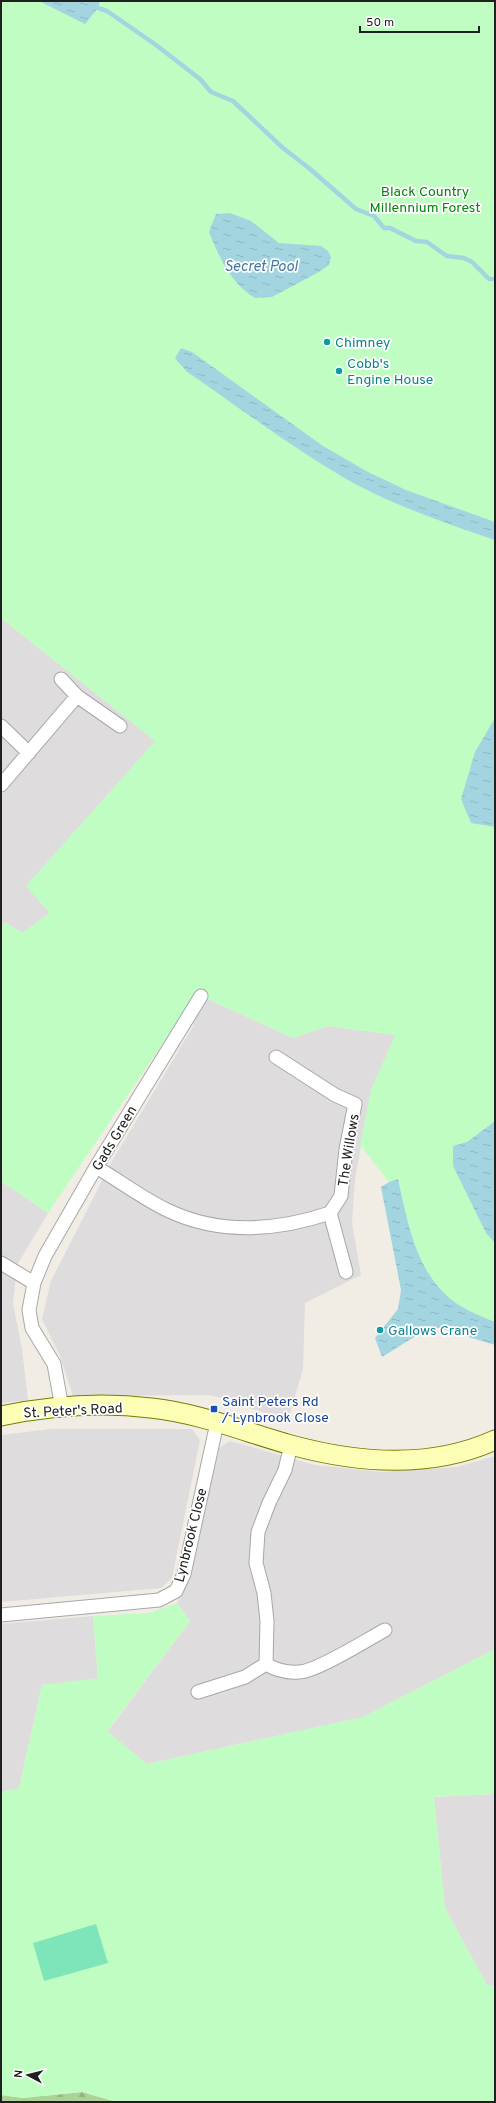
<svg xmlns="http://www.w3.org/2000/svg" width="496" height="2103" font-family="Overpass,sans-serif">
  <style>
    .residential { fill: #dedcdc }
    .forest { fill: url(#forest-firs) }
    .park { fill: #c0fdc3 }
    .pitch { fill: #7ee5ba }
    .water { fill: url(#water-ripples) }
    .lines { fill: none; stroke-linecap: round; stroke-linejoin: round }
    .stream { stroke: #a3d5e1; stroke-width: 4.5 }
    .street-casing { stroke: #a7a7a7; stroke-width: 15 }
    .secondary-casing { stroke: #747d00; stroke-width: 21 }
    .street { stroke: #fff; stroke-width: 13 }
    .secondary { stroke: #fcfeb6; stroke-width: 19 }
    .culture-dot { fill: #0f9aa8; stroke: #fff; stroke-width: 1.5 }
    .transit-dot { fill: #1a4fb4; stroke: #fff; stroke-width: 1.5 }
    .labels { text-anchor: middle; stroke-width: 3.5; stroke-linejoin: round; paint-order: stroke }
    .park-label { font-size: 14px; fill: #04870b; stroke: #fff }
    .culture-label { font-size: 14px; fill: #0d838f; stroke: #fff; text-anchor: start }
    .street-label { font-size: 14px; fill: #202020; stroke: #fff }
    .transit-label { font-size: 14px; fill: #164399; stroke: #fff; text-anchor: start }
    .water-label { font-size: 15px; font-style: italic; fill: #4076a6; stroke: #fff }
  </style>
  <defs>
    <pattern id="forest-firs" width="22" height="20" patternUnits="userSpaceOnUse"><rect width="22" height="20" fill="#abd397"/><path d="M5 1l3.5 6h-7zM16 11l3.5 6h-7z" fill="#93b582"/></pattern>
    <pattern id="water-ripples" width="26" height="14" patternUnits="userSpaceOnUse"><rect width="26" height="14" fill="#a3d5e1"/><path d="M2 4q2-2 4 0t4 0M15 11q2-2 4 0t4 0" fill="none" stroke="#8cb7c1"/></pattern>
  </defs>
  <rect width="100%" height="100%" fill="#f1ede5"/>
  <!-- residential -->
  <path class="residential" d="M 1,618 L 156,741 L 26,886 L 50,913 L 22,933 L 5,922 L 1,927 Z
    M 201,996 L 293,1038 L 328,1026 L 396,1035 L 371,1090 L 355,1179 L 352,1223 L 361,1275 L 305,1303 L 303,1369 L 287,1423 L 278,1418 L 229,1400 L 209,1395 L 73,1396 L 60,1356 L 42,1319 L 51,1281 L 112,1161 L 194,1025 L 185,1021 Z
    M 1,1181 L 48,1213 L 17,1265 L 13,1304 L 22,1349 L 28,1400 L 1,1403 Z
    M 50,1429 L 192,1429 L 200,1440 L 172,1578 L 161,1588 L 1,1602 L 1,1435 Z
    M 230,1441 L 315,1465 L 382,1472 L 457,1467 L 495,1456 L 495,1649 L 363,1717 L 147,1764 L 107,1732 L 190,1621 L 177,1603 L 184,1590 L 219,1448 Z
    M 93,1616 L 98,1679 L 42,1685 L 19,1788 L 1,1792 L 1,1624 Z
    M 495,1794 L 495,1985 L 487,1985 L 445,1908 L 434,1797 Z"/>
  <!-- forest -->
  <path class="forest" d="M 82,2092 L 117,2102 L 1,2102 L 1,2095 L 23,2098 Z"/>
  <!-- park -->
  <path class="park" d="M 1,1 L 495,1 L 495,1322 C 483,1317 470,1312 459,1305 C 417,1278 408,1224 398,1180 L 389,1182 L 360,1145 L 371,1090 L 395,1035 L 328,1026 L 293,1038 L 201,996 L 194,997 L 48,1213 L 1,1181 L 1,927 L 5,922 L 22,933 L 50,913 L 26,886 L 155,741 L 1,618 Z
    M 177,1603 L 190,1621 L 107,1731 L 147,1764 L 363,1717 L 495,1649 L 495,1794 L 434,1797 L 445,1908 L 487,1985 L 495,1985 L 495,2099 L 493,2102 L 117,2102 L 82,2092 L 23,2098 L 1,2095 L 1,1792 L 19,1788 L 42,1685 L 98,1678 L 93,1616 L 149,1613 Z"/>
  <!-- pitch -->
  <path class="pitch" d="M 96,1924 L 108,1963 L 44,1981 L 33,1943 Z"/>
  <!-- water -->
  <path class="water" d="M 39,1 L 100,1 L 98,8 L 85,24 Z
    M 230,213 L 251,221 L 279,243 L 321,246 L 328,251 L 331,257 L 329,265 L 317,273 L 272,297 L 255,298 C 231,284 219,257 209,232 L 216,214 Z
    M 181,348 L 192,352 L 323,446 L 368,472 L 406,490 L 495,522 L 495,540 C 448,524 401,508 357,485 C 297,452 243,410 186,371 L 175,358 Z
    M 495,718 L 495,827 L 471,823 L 461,799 L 475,752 Z
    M 495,1121 L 495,1243 L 486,1233 L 453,1166 L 453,1146 L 467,1142 Z
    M 398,1179 C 408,1224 417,1278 459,1305 C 470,1312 483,1317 495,1322 L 495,1345 L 432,1326 L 382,1357 L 375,1338 L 398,1309 L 401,1290 L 381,1187 L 389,1182 Z"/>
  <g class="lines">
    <!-- stream -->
    <path class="stream" d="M 98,8 L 107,11 L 156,45 L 200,79 L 211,92 L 233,101 L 283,148 L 310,169 L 356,209 L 374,216 L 384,228 L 390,228 L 416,241 L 427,242 L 447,256 L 464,258 L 472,262 L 489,279 L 493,279"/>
    <defs>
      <path id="street" d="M 61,679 L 77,696 L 120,726
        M 1,726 L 29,753
        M 1,785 L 77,696
        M 96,1167 C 120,1181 142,1198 167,1210 C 219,1235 276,1231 330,1213 L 341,1196 L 346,1149 L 355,1104 L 335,1095 L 276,1057
        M 330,1213 L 346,1272
        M 1,1263 L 34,1283
        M 62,1408 L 54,1364 L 32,1328 L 29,1310 L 34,1283 L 45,1256 L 96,1167 L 201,996
        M 1,1615 L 159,1600 L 176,1591 L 184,1574 L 217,1423
        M 266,1664 L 267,1621 L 264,1593 L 256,1563 L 258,1532 L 269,1503 L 285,1470 L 291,1445
        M 198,1692 L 245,1677 L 266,1664 C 276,1670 288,1673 299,1672 C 316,1672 368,1639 385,1630"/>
      <path id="secondary" d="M 1,1416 C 49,1406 102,1402 151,1408 C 199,1413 245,1432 291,1445 C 357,1463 431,1469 495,1440"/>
    </defs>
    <!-- street casing -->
    <use href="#street" class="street-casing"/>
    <!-- secondary casing -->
    <use href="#secondary" class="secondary-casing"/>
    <!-- street -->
    <use href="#street" class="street"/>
    <!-- secondary -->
    <use href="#secondary" class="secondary"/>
  </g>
  <!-- markers -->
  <g class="culture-dot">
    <circle cx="327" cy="342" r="4"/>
    <circle cx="339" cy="371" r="4"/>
    <circle cx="380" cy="1330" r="4"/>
  </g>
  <rect class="transit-dot" x="210" y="1405" width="8" height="8" rx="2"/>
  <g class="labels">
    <!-- park labels -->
    <g class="park-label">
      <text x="425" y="196">Black Country<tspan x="425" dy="16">Millennium Forest</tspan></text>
    </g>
    <!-- culture labels -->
    <g class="culture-label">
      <text x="335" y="347">Chimney</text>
      <text x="347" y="368">Cobb's<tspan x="347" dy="16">Engine House</tspan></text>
      <text x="388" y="1335">Gallows Crane</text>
    </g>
    <!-- street labels -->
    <g class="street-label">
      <text transform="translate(114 1138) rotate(-59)" y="5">Gads Green</text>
      <text transform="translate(348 1150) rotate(-81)" y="5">The Willows</text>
      <text transform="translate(73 1410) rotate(-3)" y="5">St. Peter's Road</text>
      <text transform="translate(190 1535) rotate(-76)" y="5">Lynbrook Close</text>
    </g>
    <!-- transit labels -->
    <g class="transit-label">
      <text x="222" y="1406">Saint Peters Rd<tspan x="222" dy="16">/ Lynbrook Close</tspan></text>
    </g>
    <!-- water labels -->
    <g class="water-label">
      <text x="261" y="271">Secret Pool</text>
    </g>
  </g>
  <!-- border -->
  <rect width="496" height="2103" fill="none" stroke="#202020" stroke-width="4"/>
  <!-- north arrow -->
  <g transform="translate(28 2075) rotate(277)" stroke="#ffffff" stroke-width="3" paint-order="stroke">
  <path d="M0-3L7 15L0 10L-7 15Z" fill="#202020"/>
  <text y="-6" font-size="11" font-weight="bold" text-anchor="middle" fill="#202020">N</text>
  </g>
  <!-- scale -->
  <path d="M360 26v6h119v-6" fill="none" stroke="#202020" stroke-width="2"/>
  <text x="366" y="26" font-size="12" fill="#202020" stroke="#ffffff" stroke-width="3" paint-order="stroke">50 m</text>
</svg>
